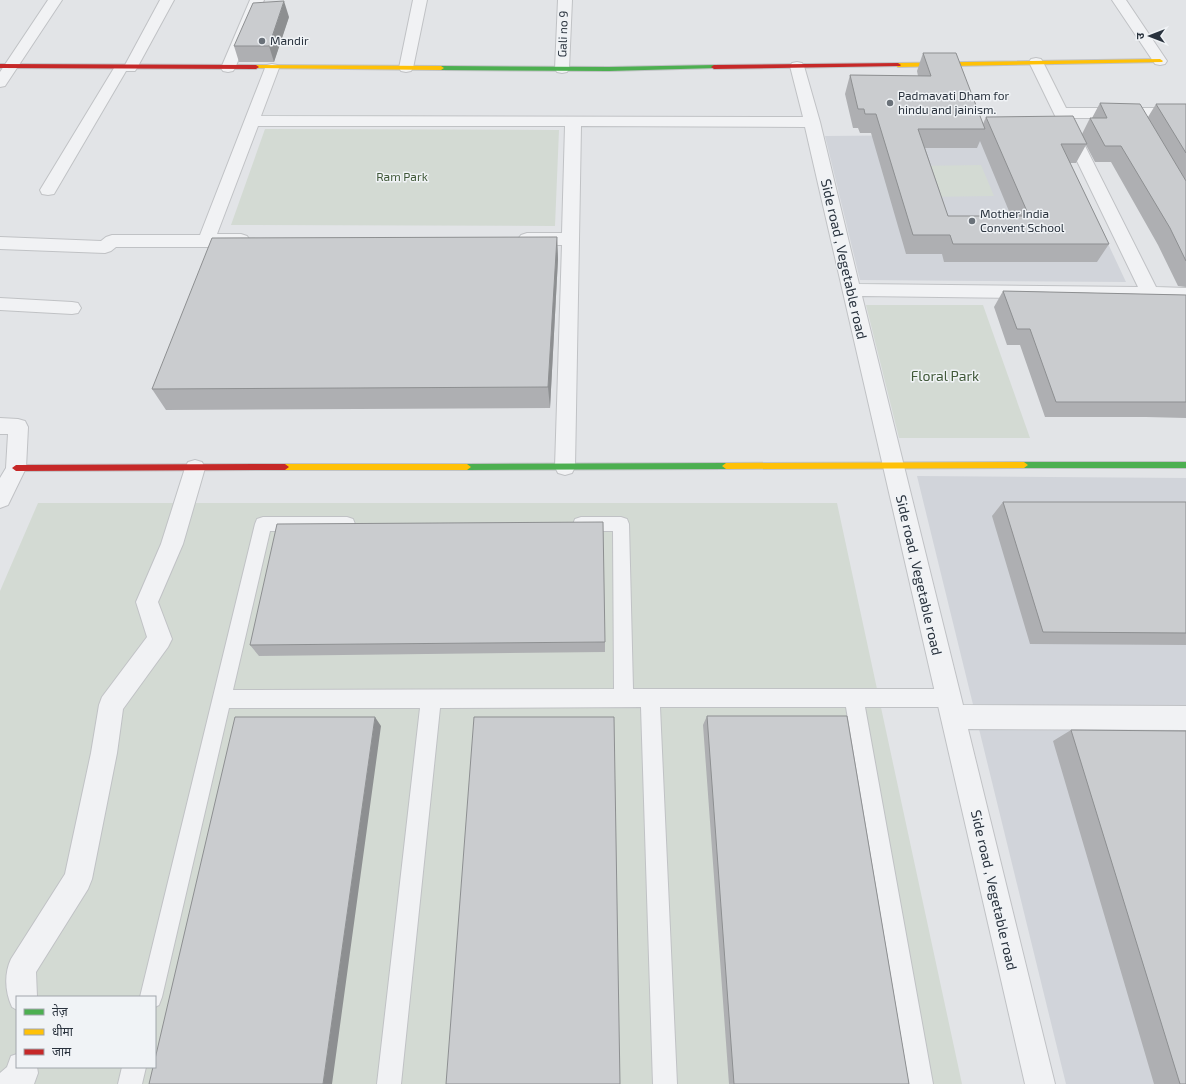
<svg xmlns="http://www.w3.org/2000/svg" width="1186" height="1084" font-family="'Exo 2','Noto Sans Devanagari',sans-serif">
  <style>
    .built { fill: #d1d4da }
    .green { fill: #d3dad3; fill-rule: evenodd }
    .lines { fill: none; stroke-linecap: round; stroke-linejoin: round }
    .lane-casing { stroke: #c0c2c5; stroke-width: 2 }
    .street-casing { stroke: #c0c2c5; stroke-width: 2 }
    .fast-casing { stroke: #c0c2c5; stroke-width: 2 }
    .slow-casing { stroke: #c0c2c5; stroke-width: 2 }
    .jam-casing { stroke: #c0c2c5; stroke-width: 2 }
    .lane { fill: #f1f2f4; fill-rule: evenodd }
    .street { fill: #f1f2f4; fill-rule: evenodd }
    .fast { fill: #4caf50; fill-rule: evenodd }
    .slow { fill: #ffc107; fill-rule: evenodd }
    .jam { fill: #c62828; fill-rule: evenodd }
    .wall { fill: #aeafb2; fill-rule: evenodd }
    .shaded-wall { fill: #8d8f91 }
    .building { fill: #cacccf; stroke: #8d8f91 }
    .poi-dot { fill: #6a7179; stroke: #f0f3f6; stroke-width: 1.5 }
    .labels { text-anchor: middle; stroke-width: 3; stroke-linejoin: round; paint-order: stroke }
    .far-street-label { font-size: 12px; fill: #2a333e; stroke: #f0f3f6 }
    .far-poi-label { font-size: 12px; fill: #2a333e; stroke: #f0f3f6; text-anchor: start }
    .far-park-label { font-size: 12px; fill: #415939; stroke: #f0f3f6 }
    .street-label { font-size: 14px; fill: #2a333e; stroke: #f0f3f6 }
    .park-label { font-size: 14px; fill: #415939; stroke: #f0f3f6 }
  </style>
  <rect width="100%" height="100%" fill="#e2e4e7"/>
  <!-- built -->
  <path class="built" d="M 942,135 L 1057,135 L 1126,282 L 860,280 L 825,136 Z
    M 917,476 L 1186,478 L 1186,1084 L 1066,1084 Z"/>
  <!-- green -->
  <path class="green" d="M 265,129 L 559,130 L 555,226 L 231,225 Z
    M 981,165 L 994,196 L 926,197 L 915,166 Z
    M 866,305 L 983,305 L 1030,438 L 899,438 Z
    M 38,503 L 837,503 L 962,1084 L 0,1084 L 0,591 ZM 17,997 L 155,997 L 155,1067 L 17,1067 Z"/>
  <g class="lines">
    <defs>
      <path id="lane" d="M 263,517 L 347,517 L 353,519 L 355,524 L 353,529 L 347,531 L 270,531 L 233,690 L 614,689 L 613,531 L 581,531 L 575,529 L 573,524 L 575,519 L 581,517 L 621,517 L 627,519 L 629,524 L 633,689 L 948,689 L 955,692 L 957,698 L 955,704 L 948,707 L 865,707 L 933,1084 L 909,1084 L 846,707 L 660,707 L 677,1084 L 653,1084 L 641,707 L 440,708 L 401,1084 L 377,1084 L 420,708 L 229,708 L 162,997 L 159,1005 L 155,1007 L 155,997 L 140,997 L 255,524 L 257,519 Z
        M 122,1067 L 146,1067 L 142,1084 L 118,1084 Z"/>
      <path id="street" d="M 48,0 L 62,0 L 5,86 L 0,87 L 0,72 Z
        M 160,0 L 174,0 L 137,68 L 135,71 L 126,71 L 54,194 L 48,195 L 42,194 L 40,190 L 114,68 L 116,65 L 125,65 Z
        M 250,0 L 264,0 L 235,68 L 233,71 L 228,72 L 223,71 L 221,68 Z
        M 413,0 L 427,0 L 413,68 L 411,71 L 406,72 L 401,71 L 399,68 Z
        M 558,0 L 572,0 L 569,69 L 567,72 L 562,73 L 557,72 L 555,69 Z
        M 1112,0 L 1126,0 L 1167,61 L 1165,64 L 1160,65 L 1155,64 Z
        M 1036,58 L 1041,59 L 1043,62 L 1066,108 L 1186,108 L 1186,118 L 1071,118 L 1156,287 L 1186,288 L 1186,300 L 862,296 L 963,705 L 1186,706 L 1186,730 L 968,729 L 1055,1084 L 1025,1084 L 805,127 L 581,126 L 575,467 L 572,473 L 565,475 L 558,473 L 555,467 L 562,245 L 527,245 L 521,243 L 518,239 L 521,235 L 527,233 L 562,233 L 565,126 L 258,126 L 217,234 L 241,234 L 247,236 L 250,240 L 247,244 L 241,246 L 206,247 L 116,247 L 111,251 L 105,253 L 0,249 L 0,237 L 101,241 L 106,237 L 112,235 L 200,235 L 265,68 L 267,65 L 272,64 L 277,65 L 279,68 L 261,116 L 803,117 L 790,66 L 792,63 L 797,62 L 802,63 L 804,66 L 820,122 L 859,284 L 1138,287 L 1029,62 L 1031,59 Z
        M 0,298 L 72,302 L 78,303 L 81,308 L 78,313 L 72,314 L 0,310 Z
        M 0,418 L 18,419 L 25,421 L 28,427 L 26,468 L 8,505 L 0,508 L 0,478 L 6,468 L 8,434 L 0,434 Z
        M 195,460 L 202,462 L 205,468 L 183,544 L 158,602 L 172,639 L 168,647 L 123,709 L 117,753 L 92,879 L 88,889 L 36,972 L 37,997 L 17,997 L 17,1010 L 12,1007 C 5,992 4,974 11,959 L 65,874 L 91,753 L 99,705 L 102,697 L 147,637 L 136,602 L 161,544 L 185,468 L 188,462 Z
        M 17,1054 L 17,1067 L 37,1067 L 38,1073 L 34,1084 L 0,1084 L 0,1073 L 7,1067 L 11,1056 Z"/>
      <path id="fast" d="M 714,65 L 717,67 L 716,68 L 609,71 L 441,70 L 438,68 L 441,66 L 609,67 Z
        M 1024,462 L 1186,462 L 1186,468 L 1024,468 L 1020,465 Z
        M 726,463 L 730,466 L 726,469 L 467,470 L 463,467 L 467,464 Z"/>
      <path id="slow" d="M 1160,59 L 1163,61 L 1162,62 L 898,67 L 895,65 L 898,63 Z
        M 256,65 L 441,66 L 444,68 L 441,70 L 254,68 L 253,67 Z
        M 1024,462 L 1028,465 L 1024,468 L 726,469 L 722,466 L 726,463 Z
        M 285,464 L 467,464 L 471,467 L 467,470 L 285,470 L 281,467 Z"/>
      <path id="jam" d="M 898,63 L 901,65 L 900,66 L 714,69 L 711,67 L 714,65 Z
        M 0,64 L 256,65 L 259,67 L 256,69 L 0,68 Z
        M 285,464 L 289,467 L 285,470 L 16,471 L 12,468 L 16,465 Z"/>
    </defs>
    <!-- lane casing -->
    <use href="#lane" class="lane-casing"/>
    <!-- street casing -->
    <use href="#street" class="street-casing"/>
    <!-- fast casing -->
    <use href="#fast" class="fast-casing"/>
    <!-- slow casing -->
    <use href="#slow" class="slow-casing"/>
    <!-- jam casing -->
    <use href="#jam" class="jam-casing"/>
    <!-- lane -->
    <use href="#lane" class="lane"/>
    <!-- street -->
    <use href="#street" class="street"/>
    <!-- fast -->
    <use href="#fast" class="fast"/>
    <!-- slow -->
    <use href="#slow" class="slow"/>
    <!-- jam -->
    <use href="#jam" class="jam"/>
  </g>
  <!-- wall -->
  <path class="wall" d="M 289,17 L 274,62 L 239,62 L 234,46 Z
    M 923,53 L 983,124 L 986,117 L 1082,134 L 1090,118 L 1092,118 L 1100,103 L 1148,117 L 1156,104 L 1186,104 L 1186,287 L 1178,286 L 1158,245 L 1111,162 L 1095,162 L 1086,145 L 1076,163 L 1070,163 L 1109,244 L 1097,262 L 944,262 L 942,254 L 906,254 L 871,133 L 860,133 L 858,128 L 853,128 L 845,94 L 850,75 L 918,76 L 917,71 ZM 980,141 L 1011,216 L 948,216 L 925,148 L 977,148 Z
    M 557,237 L 558,259 L 550,408 L 166,410 L 152,389 Z
    M 1003,291 L 1186,295 L 1186,418 L 1146,417 L 1045,417 L 1020,345 L 1007,345 L 994,307 Z
    M 1003,502 L 1186,502 L 1186,645 L 1030,644 L 992,516 Z
    M 605,642 L 605,652 L 259,656 L 250,645 Z
    M 707,716 L 909,1084 L 729,1084 L 703,725 Z
    M 1071,730 L 1186,1084 L 1154,1084 L 1053,741 Z"/>
  <!-- shaded-wall -->
  <path class="shaded-wall" d="M 284,1 L 289,17 L 274,62 L 269,46 Z
    M 557,237 L 558,259 L 550,408 L 548,387 Z
    M 375,717 L 381,726 L 332,1084 L 323,1084 Z"/>
  <!-- building -->
  <path class="building" d="M 284,1 L 269,46 L 234,46 L 253,3 Z
    M 923,53 L 956,53 L 985,129 L 918,129 L 948,216 L 1029,216 L 986,117 L 1073,116 L 1087,144 L 1061,144 L 1109,244 L 953,244 L 950,235 L 913,235 L 876,114 L 865,114 L 864,109 L 858,109 L 850,75 L 931,76 Z
    M 1100,103 L 1140,104 L 1186,181 L 1186,261 L 1170,228 L 1121,146 L 1105,146 L 1090,118 L 1107,118 Z
    M 1156,104 L 1186,104 L 1186,153 Z
    M 557,237 L 548,387 L 152,389 L 212,238 Z
    M 1003,291 L 1186,295 L 1186,402 L 1056,402 L 1030,329 L 1017,329 Z
    M 1003,502 L 1186,502 L 1186,633 L 1043,632 Z
    M 603,522 L 605,642 L 250,645 L 277,524 Z
    M 707,716 L 847,716 L 909,1084 L 734,1084 Z
    M 235,717 L 375,717 L 323,1084 L 149,1084 L 153,1067 L 155,1067 L 155,1059 Z
    M 474,717 L 614,717 L 620,1084 L 446,1084 Z
    M 1071,730 L 1186,731 L 1186,1084 L 1180,1084 Z"/>
  <!-- markers -->
  <g class="poi-dot">
    <circle cx="262" cy="41" r="4"/>
    <circle cx="890" cy="103" r="4"/>
    <circle cx="972" cy="221" r="4"/>
  </g>
  <g class="labels">
    <!-- far-street labels -->
    <g class="far-street-label">
      <text transform="translate(563 34) rotate(-88)" y="4">Gali no 9</text>
    </g>
    <!-- far-poi labels -->
    <g class="far-poi-label">
      <text x="270" y="45">Mandir</text>
      <text x="898" y="100">Padmavati Dham for<tspan x="898" dy="14">hindu and jainism.</tspan></text>
      <text x="980" y="218">Mother India<tspan x="980" dy="14">Convent School</tspan></text>
    </g>
    <!-- far-park labels -->
    <g class="far-park-label">
      <text x="402" y="181">Ram Park</text>
    </g>
    <!-- street labels -->
    <g class="street-label">
      <text transform="translate(844 259) rotate(77)" y="5">Side road , Vegetable road</text>
      <text transform="translate(919 575) rotate(77)" y="5">Side road , Vegetable road</text>
      <text transform="translate(994 890) rotate(77)" y="5">Side road , Vegetable road</text>
    </g>
    <!-- park labels -->
    <g class="park-label">
      <text x="945" y="381">Floral Park</text>
    </g>
  </g>
  <!-- legend -->
  <rect x="16" y="996" width="140" height="72" fill="#f0f3f6" stroke="#a1a6ac"/>
  <rect x="24" y="1009" width="20" height="6" fill="#4caf50" stroke="#a1a6ac"/>
  <text x="52" y="1016" font-size="12" fill="#2a333e">तेज़</text>
  <rect x="24" y="1029" width="20" height="6" fill="#ffc107" stroke="#a1a6ac"/>
  <text x="52" y="1036" font-size="12" fill="#2a333e">धीमा</text>
  <rect x="24" y="1049" width="20" height="6" fill="#c62828" stroke="#a1a6ac"/>
  <text x="52" y="1056" font-size="12" fill="#2a333e">जाम</text>
  <!-- north arrow -->
  <g transform="translate(1150 36) rotate(270)" stroke="#f0f3f6" stroke-width="3" paint-order="stroke">
  <path d="M0-3L7 15L0 10L-7 15Z" fill="#2a333e"/>
  <text y="-6" font-size="11" font-weight="bold" text-anchor="middle" fill="#2a333e">उ</text>
  </g>
</svg>
